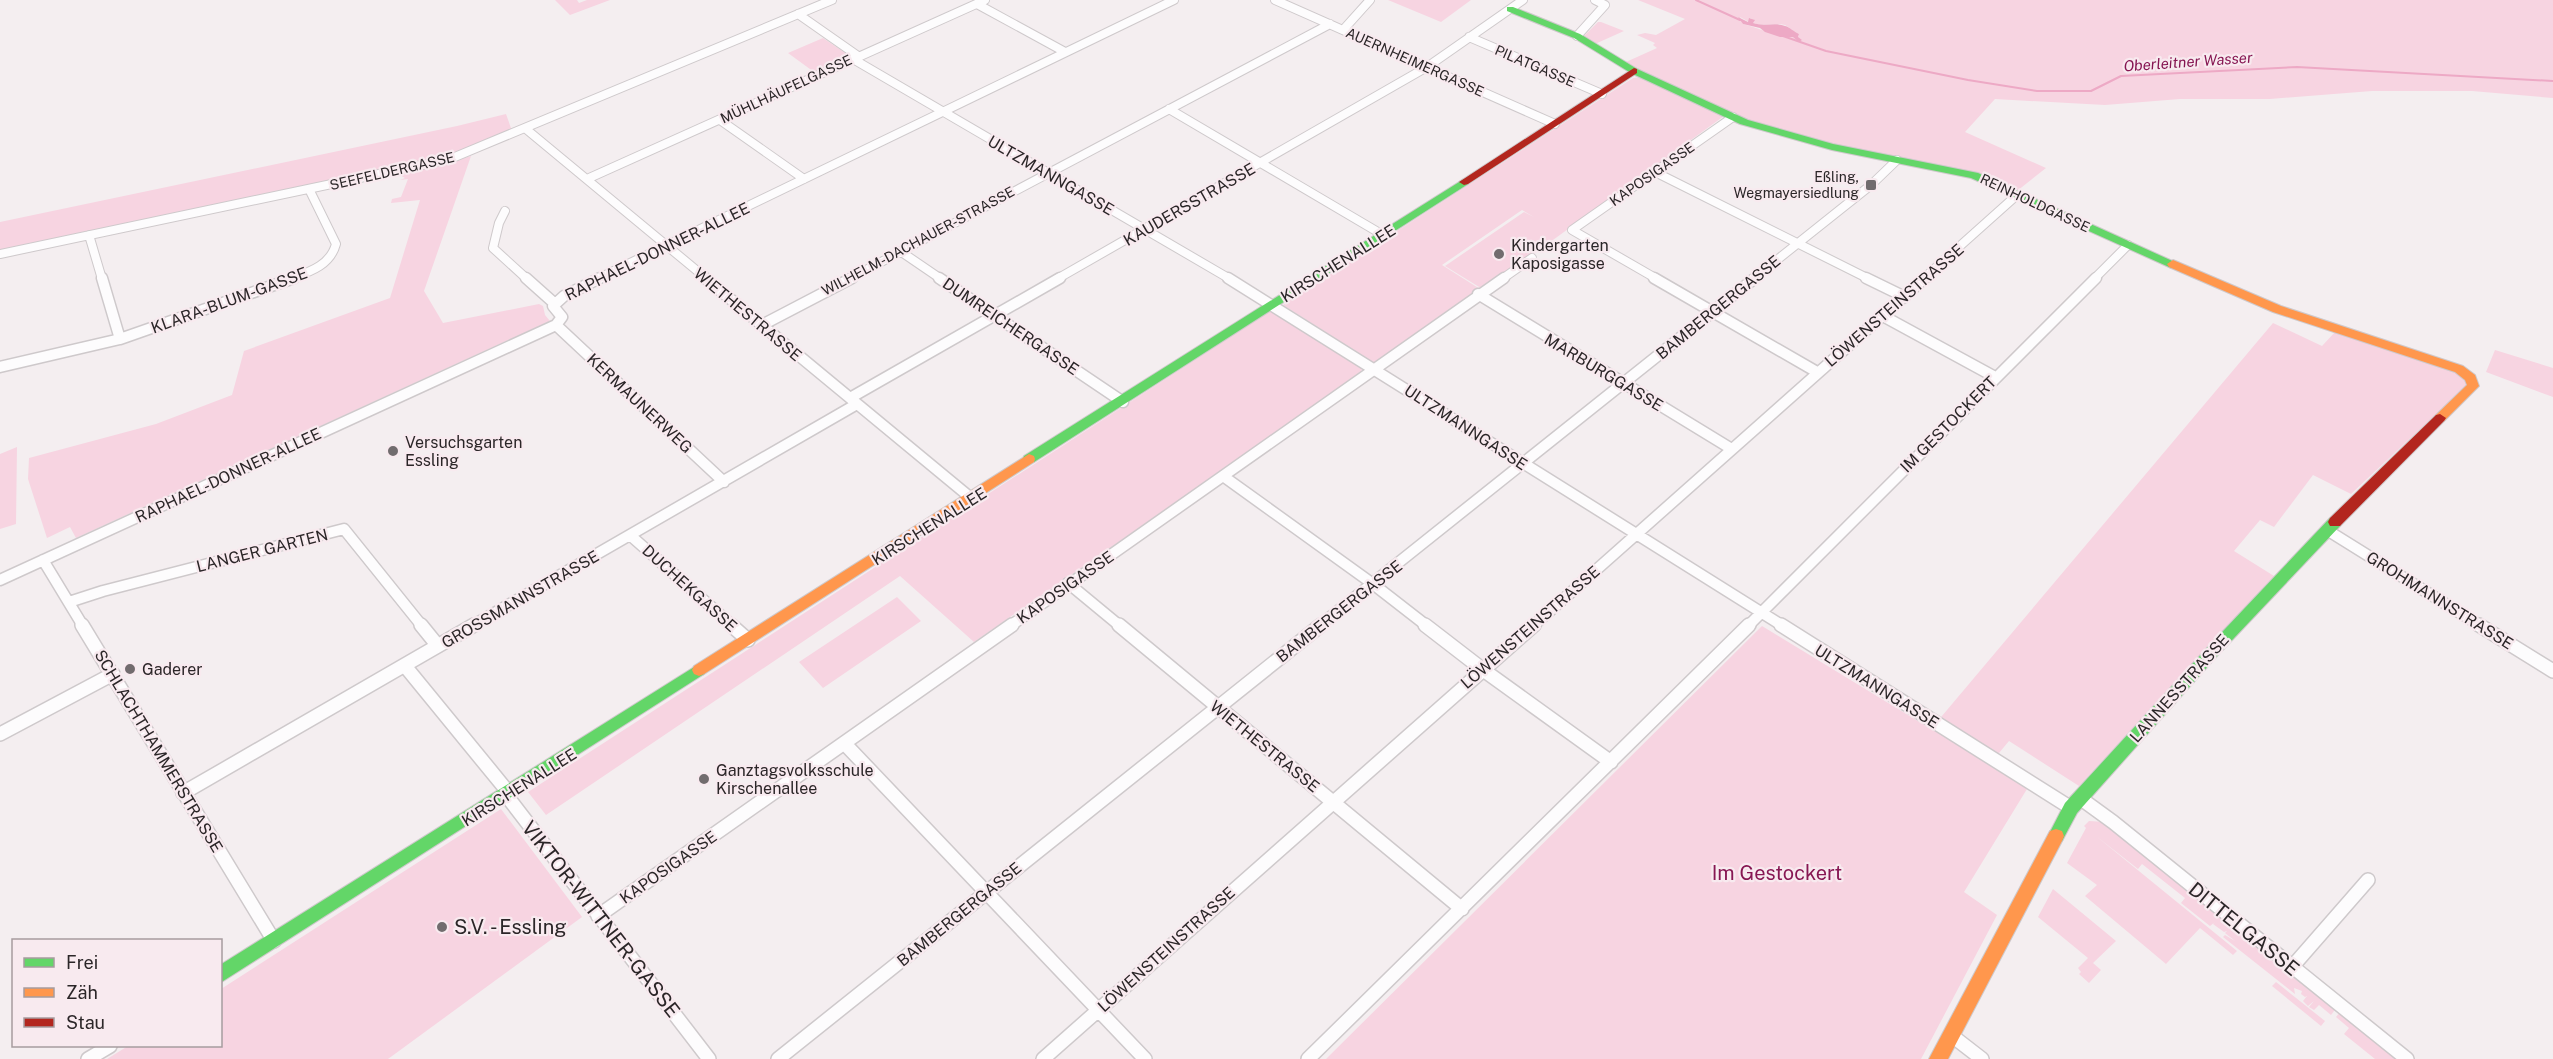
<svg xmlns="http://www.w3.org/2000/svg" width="2553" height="1059" font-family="'Public Sans',sans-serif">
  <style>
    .green { fill: #f7d4e1; fill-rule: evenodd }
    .water { fill: #eda9c5 }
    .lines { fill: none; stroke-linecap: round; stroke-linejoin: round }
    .stream { stroke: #eda9c5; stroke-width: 2 }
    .street-far2-casing { stroke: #cec9cb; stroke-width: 10 }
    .street-far1-casing { stroke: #cec9cb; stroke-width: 13 }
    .street-casing { stroke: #cec9cb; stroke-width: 16 }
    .fast-casing { stroke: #cec9cb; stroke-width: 2 }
    .slow-casing { stroke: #cec9cb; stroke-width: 2 }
    .jam-casing { stroke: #cec9cb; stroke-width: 2 }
    .street-far2 { stroke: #fdfcfd; stroke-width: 8 }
    .street-far1 { stroke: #fdfcfd; stroke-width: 10 }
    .street { stroke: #fdfcfd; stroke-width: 13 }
    .fast { fill: #63d668; fill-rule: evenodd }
    .slow { fill: #ff974d; fill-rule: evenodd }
    .jam { fill: #b3261e; fill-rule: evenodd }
    .poi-dot { fill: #716c6e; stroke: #f8eaef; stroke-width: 2 }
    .labels { text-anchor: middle; stroke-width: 4.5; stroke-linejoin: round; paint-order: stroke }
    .far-street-label { font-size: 14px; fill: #2b2628; stroke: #f8eaef }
    .far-poi-label { font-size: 14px; fill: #2b2628; stroke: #f8eaef; text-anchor: end }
    .far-water-label { font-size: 15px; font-style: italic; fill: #861652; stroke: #f8eaef }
    .street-label { font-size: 16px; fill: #2b2628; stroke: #f8eaef }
    .poi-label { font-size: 16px; fill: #2b2628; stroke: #f8eaef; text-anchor: start }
    .near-park-label { font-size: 20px; fill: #871753; stroke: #f8eaef }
    .near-street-label { font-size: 20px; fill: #2b2628; stroke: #f8eaef }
    .near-poi-label { font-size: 20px; fill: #2b2628; stroke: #f8eaef; text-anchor: start }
  </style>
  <rect width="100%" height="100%" fill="#f4eef0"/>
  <!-- green -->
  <path class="green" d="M 555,0 L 577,0 L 579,3 L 587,0 L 610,0 L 570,15 Z
    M 1388,0 L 1471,0 L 1441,22 Z
    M 1638,0 L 2553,0 L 2553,98 L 2472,91 L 2372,91 L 2270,99 L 2180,99 L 2105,105 L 1995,99 L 1965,132 L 2046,168 L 2017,191 L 1975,173 L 1822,142 L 1739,117 L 1637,69 L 1626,62 L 1657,48 L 1653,45 L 1655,43 L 1637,35 L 1645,33 L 1656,35 L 1685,19 ZM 1740,17 L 1749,22 L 1750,18 L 1754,20 L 1753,23 C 1764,27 1774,22 1785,25 C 1789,27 1794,32 1799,34 L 1798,37 C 1779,38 1762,29 1743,24 Z
    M 1598,22 L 1601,22 L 1624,31 L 1595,44 L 1584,36 Z
    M 823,38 L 847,54 L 845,58 L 814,72 L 788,53 Z
    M 1641,77 L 1724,116 L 1484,290 L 1445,266 L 1524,212 L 1534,217 L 1522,210 L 1442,265 L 1480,289 L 1374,363 L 1283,305 L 1633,78 Z
    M 506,114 L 512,131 L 452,155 L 0,251 L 0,222 L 457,126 Z
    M 471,156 L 424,291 L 443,323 L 539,304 L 543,306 L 545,315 L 550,321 L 76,538 L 70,527 L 47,538 L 28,479 L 29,458 L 156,424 L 232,395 L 244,351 L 390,298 L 420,200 L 391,203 L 392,199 L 401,197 L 408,179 L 400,180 L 405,178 L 400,175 Z
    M 1276,311 L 1362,366 L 1361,374 L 974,642 L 900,576 L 546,815 L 528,792 L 1269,312 Z
    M 2273,323 L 2322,346 L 2335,332 L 2455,371 L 2468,384 L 2351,494 L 2313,475 L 2274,527 L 2260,520 L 2234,551 L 2274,576 L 2079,786 L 2009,741 L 1989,765 L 2027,789 L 1964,892 L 1997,915 L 1921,1059 L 1326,1059 L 1762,626 L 1931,729 Z
    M 2495,350 L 2553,368 L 2553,397 L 2486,372 Z
    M 17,447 L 16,524 L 0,529 L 0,454 Z
    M 897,597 L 921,621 L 823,688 L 799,662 Z
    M 501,809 L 582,917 L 388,1059 L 107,1059 L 128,1046 L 220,1046 L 221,989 Z
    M 2089,821 L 2105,822 L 2337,1007 L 2331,1015 L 2319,1005 L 2314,1010 L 2309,1007 L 2314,1001 L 2308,1006 L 2303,1001 L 2307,996 L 2305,997 L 2301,994 L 2302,991 L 2294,988 L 2295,994 L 2223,937 L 2225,935 L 2235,941 L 2225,933 L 2227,931 L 2224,932 L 2213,924 L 2215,922 L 2210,926 L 2181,903 L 2185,898 L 2142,864 L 2138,869 L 2096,836 L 2237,951 L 2233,955 L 2200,928 L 2166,964 L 2085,896 L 2097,885 L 2067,863 L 2086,828 L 2084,826 Z
    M 2053,889 L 2116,941 L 2093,963 L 2101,970 L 2089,983 L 2079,974 L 2081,972 L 2078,968 L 2088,958 L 2038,917 Z
    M 2276,982 L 2325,1021 L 2321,1026 L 2272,986 Z
    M 2341,1011 L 2401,1059 L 2375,1059 L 2344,1034 L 2349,1028 L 2336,1017 Z"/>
  <!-- water -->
  <path class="water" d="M 1738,17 L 1748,22 L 1749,18 L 1755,20 L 1753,23 C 1764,27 1775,22 1785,26 C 1790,27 1794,32 1799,34 L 1798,37 L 1802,40 L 1799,42 L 1793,37 L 1780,37 L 1765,32 L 1760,28 L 1743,24 Z"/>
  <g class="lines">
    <!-- stream -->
    <path class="stream" d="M 1696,0 L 1740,20
      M 1783,36 L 1826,51 L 1968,80 L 2037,91 L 2091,91 L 2121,76 L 2297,67 L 2553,81"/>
    <defs>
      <path id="street-far2" d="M 1275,0 L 1555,124
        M 977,4 L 1065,52
        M 798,14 L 858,56
        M 1343,30 L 1370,0
        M 1577,36 L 1605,5 L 1595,0
        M 1469,37 L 1602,94
        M 853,59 L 1230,279
        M 1169,109 L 1383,235
        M 720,120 L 804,179
        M 526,129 L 707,279
        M 1655,172 L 1869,279
        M 587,179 L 985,0
        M 505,211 L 499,223 L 493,248 L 527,279
        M 89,235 L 102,279
        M 900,251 L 941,279
        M 0,254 L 450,159 L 832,0
        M 290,279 C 309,272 330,266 336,244 L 309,189
        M 597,279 L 1174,0
        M 849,279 L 1330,24
        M 1057,279 L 1427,67 L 1523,0
        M 1502,279 L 1532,258
        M 1657,279 L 1572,230 L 1733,117
        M 1753,279 L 1871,185 L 1897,160
        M 1923,279 L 2017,195
        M 2094,279 L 2128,245"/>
      <path id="street-far1" d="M 526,278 L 554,303
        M 705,278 L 971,498
        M 939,278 L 1123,402
        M 1228,278 L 1783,626
        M 1654,278 L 1817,372
        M 1866,278 L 1905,297
        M 1478,294 L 1730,448
        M 1883,316 L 1995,377
        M 556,325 L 724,482
        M 762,325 L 852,278
        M 120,339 L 294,278
        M 0,367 L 120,339 L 102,278
        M 850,398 L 1060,278
        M 1223,476 L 1373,584 L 1427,626
        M 2327,530 L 2481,626
        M 631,536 L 733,626
        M 43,560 L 83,626
        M 0,580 L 556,325 L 562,317 L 553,306 L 564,296 L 600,278
        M 1068,583 L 1120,626
        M 69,602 L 103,591 L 344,529 L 422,626
        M 472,626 L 857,404
        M 1010,626 L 1504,278
        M 1319,626 L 1755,278
        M 1533,626 L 1925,278
        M 1748,626 L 2096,278"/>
      <path id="street" d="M 82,625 L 274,941
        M 421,625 L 438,646
        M 731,625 L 748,640
        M 1119,625 L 1462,909
        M 1425,625 L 1482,669 L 1611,762
        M 1781,625 L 2071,808
        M 2479,625 L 2553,671
        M 405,666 L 504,787 L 506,795 L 709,1059
        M 0,734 L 113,674
        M 845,744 L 1145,1059
        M 183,793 L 474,625
        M 2080,798 L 2113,822 L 2407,1059
        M 598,916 L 1012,625
        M 2292,967 L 2368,880
        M 1951,1035 L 1982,1059
        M 88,1059 L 110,1046
        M 778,1059 L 1321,625
        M 1043,1059 L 1534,625
        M 1308,1059 L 1749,625"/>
      <path id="fast" d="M 1507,7 L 1513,7 L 1580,34 L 1637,69 L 1748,120 L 1833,144 L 1978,173 L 2179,264 L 2173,268 L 2169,267 L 1971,178 L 1832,150 L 1740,124 L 1631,73 L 1574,38 L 1507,11 Z
        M 1464,179 L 1468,180 L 1468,184 L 1034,462 L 1024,462 L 1023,459 L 1024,456 Z
        M 2335,517 L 2340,518 L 2342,522 L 2340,526 L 2217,656 L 2077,813 L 2062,841 L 2056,843 L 2050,841 L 2048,836 L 2065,803 L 2207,648 L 2330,518 Z
        M 699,664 L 704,666 L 706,670 L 704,674 L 220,983 L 220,965 Z"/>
      <path id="slow" d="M 2173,260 L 2281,306 L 2463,366 L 2475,375 L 2479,386 L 2444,421 L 2436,421 L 2434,418 L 2436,415 L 2467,385 L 2465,380 L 2455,372 L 2273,312 L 2169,267 L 2167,264 Z
        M 1029,454 L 1034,456 L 1035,459 L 1034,462 L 704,674 L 699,676 L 694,674 L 692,670 L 694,666 Z
        M 2056,829 L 2062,831 L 2064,836 L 2062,841 L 1948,1059 L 1929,1059 L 2050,831 Z"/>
      <path id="jam" d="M 1634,68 L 1637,69 L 1637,73 L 1468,184 L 1464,185 L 1459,182 Z
        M 2440,414 L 2446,418 L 2444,421 L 2340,526 L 2330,526 L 2328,522 L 2330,518 L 2436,415 Z"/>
    </defs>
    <!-- street-far2 casing -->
    <use href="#street-far2" class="street-far2-casing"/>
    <!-- street-far1 casing -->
    <use href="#street-far1" class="street-far1-casing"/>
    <!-- street casing -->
    <use href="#street" class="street-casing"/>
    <!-- fast casing -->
    <use href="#fast" class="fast-casing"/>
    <!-- slow casing -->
    <use href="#slow" class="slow-casing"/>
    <!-- jam casing -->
    <use href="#jam" class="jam-casing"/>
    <!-- street-far2 -->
    <use href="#street-far2" class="street-far2"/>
    <!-- street-far1 -->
    <use href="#street-far1" class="street-far1"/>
    <!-- street -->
    <use href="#street" class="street"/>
    <!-- fast -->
    <use href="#fast" class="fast"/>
    <!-- slow -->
    <use href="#slow" class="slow"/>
    <!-- jam -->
    <use href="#jam" class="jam"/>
  </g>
  <!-- markers -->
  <g class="poi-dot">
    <rect x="1865" y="179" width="12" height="12" rx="3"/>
    <circle cx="1499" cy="254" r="6"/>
    <circle cx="393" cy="451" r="6"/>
    <circle cx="130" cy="669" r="6"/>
    <circle cx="704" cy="779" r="6"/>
    <circle cx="442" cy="927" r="6"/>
  </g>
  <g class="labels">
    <!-- far-street labels -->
    <g class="far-street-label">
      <text transform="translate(1415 62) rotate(24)" y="5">AUERNHEIMERGASSE</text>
      <text transform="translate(1535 66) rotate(23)" y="5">PILATGASSE</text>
      <text transform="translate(786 89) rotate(-25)" y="5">MÜHLHÄUFELGASSE</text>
      <text transform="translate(392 171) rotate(-13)" y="5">SEEFELDERGASSE</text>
      <text transform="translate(1652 174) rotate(-35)" y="5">KAPOSIGASSE</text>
      <text transform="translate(2035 203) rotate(25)" y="5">REINHOLDGASSE</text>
      <text transform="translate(918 241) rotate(-28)" y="5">WILHELM-DACHAUER-STRASSE</text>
    </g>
    <!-- far-poi labels -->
    <g class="far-poi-label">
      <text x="1859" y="182">Eßling,<tspan x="1859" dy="16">Wegmayersiedlung</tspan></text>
    </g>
    <!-- far-water labels -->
    <g class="far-water-label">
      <text transform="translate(2188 62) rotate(-4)" y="5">Oberleitner Wasser</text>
    </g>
    <!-- street labels -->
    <g class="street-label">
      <text transform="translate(1051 175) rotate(30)" y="6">ULTZMANNGASSE</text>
      <text transform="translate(1189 204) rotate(-30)" y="6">KAUDERSSTRASSE</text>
      <text transform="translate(657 251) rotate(-26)" y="6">RAPHAEL-DONNER-ALLEE</text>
      <text transform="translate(1338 263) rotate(-32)" y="6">KIRSCHENALLEE</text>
      <text transform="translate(229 300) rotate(-20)" y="6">KLARA-BLUM-GASSE</text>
      <text transform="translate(1894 305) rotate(-41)" y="6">LÖWENSTEINSTRASSE</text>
      <text transform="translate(1718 307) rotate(-39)" y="6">BAMBERGERGASSE</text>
      <text transform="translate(748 314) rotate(40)" y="6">WIETHESTRASSE</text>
      <text transform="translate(1011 326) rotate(34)" y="6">DUMREICHERGASSE</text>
      <text transform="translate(1604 372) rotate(31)" y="6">MARBURGGASSE</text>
      <text transform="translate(640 403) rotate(43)" y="6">KERMAUNERWEG</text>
      <text transform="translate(1948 424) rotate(-45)" y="6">IM GESTOCKERT</text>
      <text transform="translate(1466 427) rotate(33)" y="6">ULTZMANNGASSE</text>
      <text transform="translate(228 475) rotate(-25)" y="6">RAPHAEL-DONNER-ALLEE</text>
      <text transform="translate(929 526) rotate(-32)" y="6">KIRSCHENALLEE</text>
      <text transform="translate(262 550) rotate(-14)" y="6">LANGER GARTEN</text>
      <text transform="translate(1065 587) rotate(-35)" y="6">KAPOSIGASSE</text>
      <text transform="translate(690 588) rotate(42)" y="6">DUCHEKGASSE</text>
      <text transform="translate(520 599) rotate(-30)" y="6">GROSSMANNSTRASSE</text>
      <text transform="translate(2440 600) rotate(32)" y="6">GROHMANNSTRASSE</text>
      <text transform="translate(1339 611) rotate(-38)" y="6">BAMBERGERGASSE</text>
      <text transform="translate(1530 627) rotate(-41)" y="6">LÖWENSTEINSTRASSE</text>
      <text transform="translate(1877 686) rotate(32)" y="6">ULTZMANNGASSE</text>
      <text transform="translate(2179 688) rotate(-48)" y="6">LANNESSTRASSE</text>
      <text transform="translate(1265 746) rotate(39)" y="6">WIETHESTRASSE</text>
      <text transform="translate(159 751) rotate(59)" y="6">SCHLACHTHAMMERSTRASSE</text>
      <text transform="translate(519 787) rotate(-32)" y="6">KIRSCHENALLEE</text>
      <text transform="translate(668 867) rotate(-35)" y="6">KAPOSIGASSE</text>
      <text transform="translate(959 914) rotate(-39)" y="6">BAMBERGERGASSE</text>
      <text transform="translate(1166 949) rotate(-42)" y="6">LÖWENSTEINSTRASSE</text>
    </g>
    <!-- poi labels -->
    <g class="poi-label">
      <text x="1511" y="251">Kindergarten<tspan x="1511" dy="18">Kaposigasse</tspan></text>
      <text x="405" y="448">Versuchsgarten<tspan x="405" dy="18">Essling</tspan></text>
      <text x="142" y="675">Gaderer</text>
      <text x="716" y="776">Ganztagsvolksschule<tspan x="716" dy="18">Kirschenallee</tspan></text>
    </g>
    <!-- near-park labels -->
    <g class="near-park-label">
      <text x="1777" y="880">Im Gestockert</text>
    </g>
    <!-- near-street labels -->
    <g class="near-street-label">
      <text transform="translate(601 919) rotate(52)" y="7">VIKTOR-WITTNER-GASSE</text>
      <text transform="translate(2244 929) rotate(39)" y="7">DITTELGASSE</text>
    </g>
    <!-- near-poi labels -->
    <g class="near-poi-label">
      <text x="454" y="934">S.V. - Essling</text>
    </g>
  </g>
  <!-- legend -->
  <rect x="12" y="939" width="210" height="108" fill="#f8eaef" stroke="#a69c9f" stroke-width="1.5"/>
  <rect x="24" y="958" width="30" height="9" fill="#63d668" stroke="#a69c9f" stroke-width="1.5"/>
  <text x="66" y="969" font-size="18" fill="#2b2628">Frei</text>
  <rect x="24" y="988" width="30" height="9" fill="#ff974d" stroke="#a69c9f" stroke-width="1.5"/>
  <text x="66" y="999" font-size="18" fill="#2b2628">Zäh</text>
  <rect x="24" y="1018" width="30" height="9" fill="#b3261e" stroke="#a69c9f" stroke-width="1.5"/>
  <text x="66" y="1029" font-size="18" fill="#2b2628">Stau</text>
</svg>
